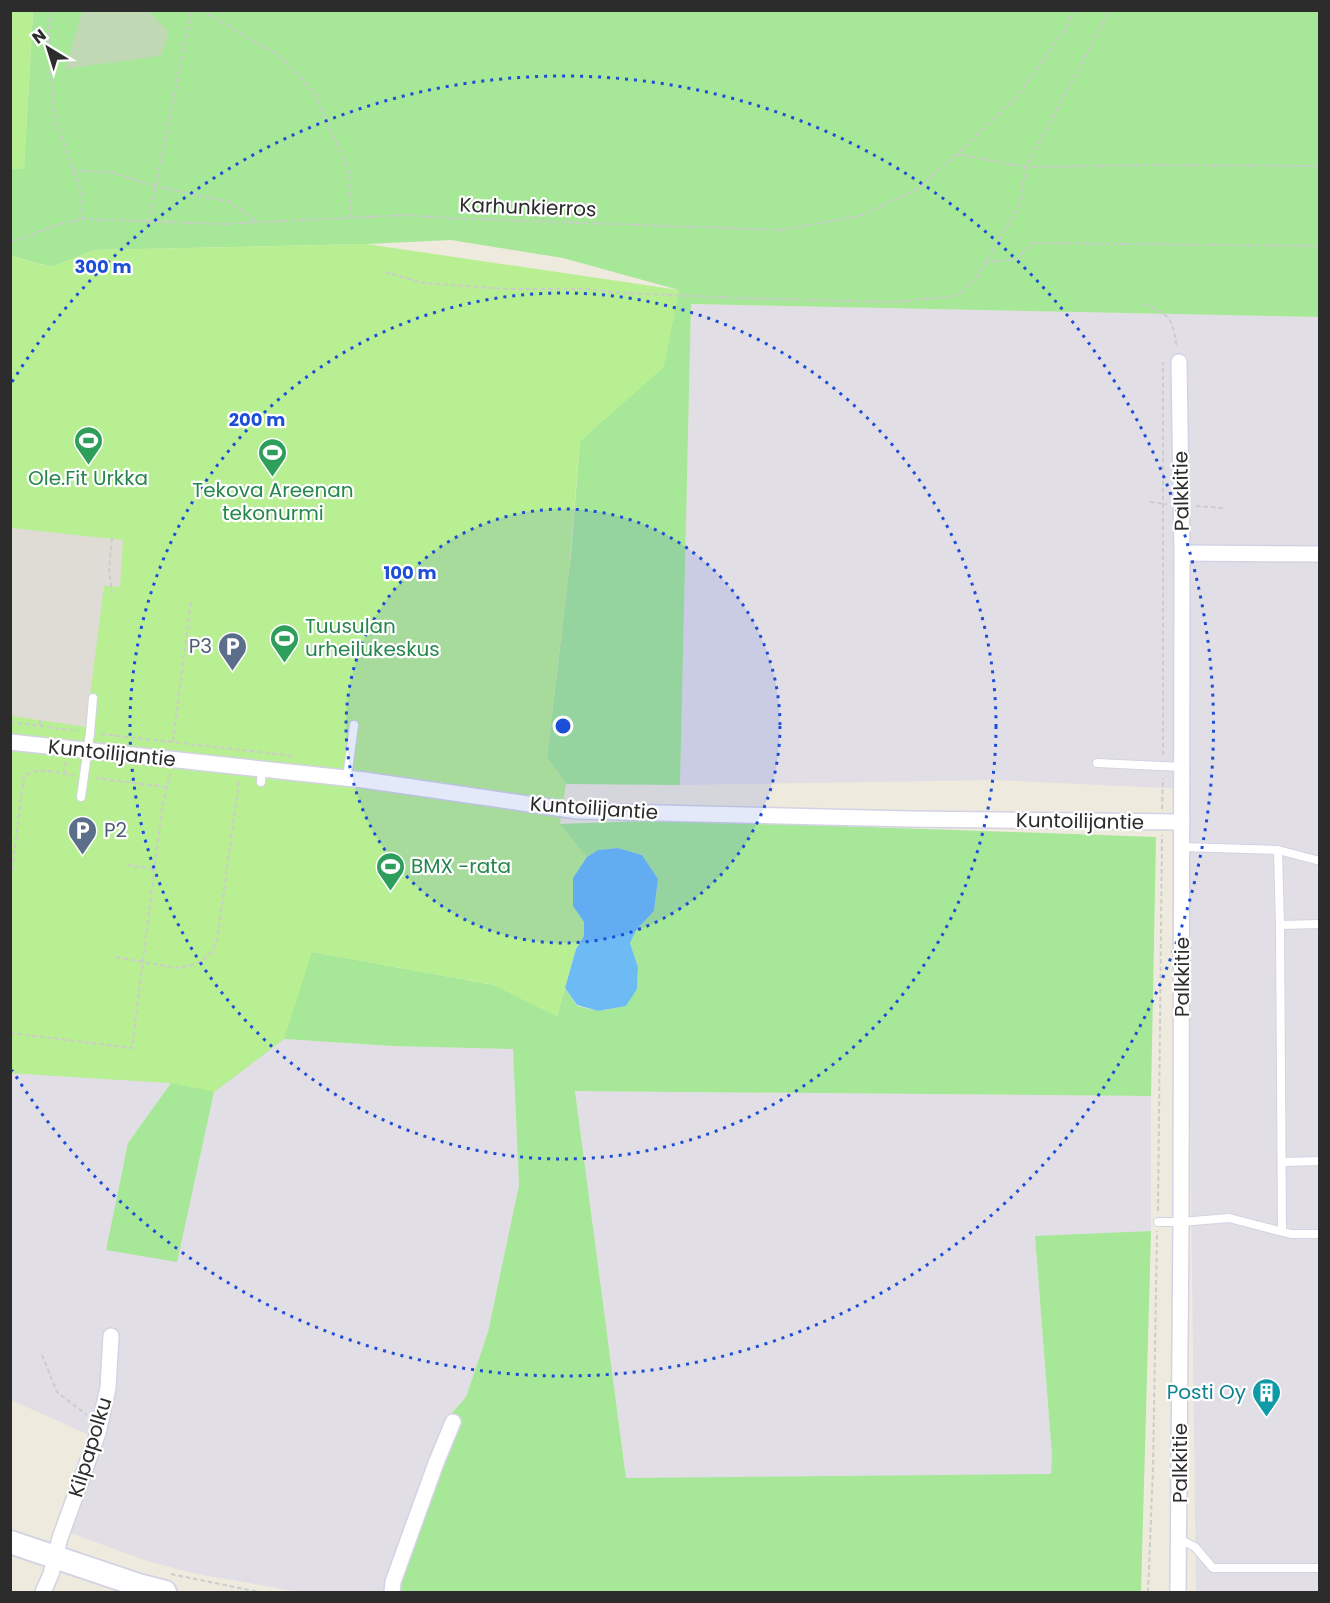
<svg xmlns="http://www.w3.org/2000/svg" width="1330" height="1603" font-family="Poppins,sans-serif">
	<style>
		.industrial { fill: #e2dee6 }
		.green { fill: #a6e798 }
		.cemetery { fill: #c0d9b4 }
		.pitch { fill: #b9ef93 }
		.plaza { fill: #dedcd5 }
		.water { fill: #6cbbf5 }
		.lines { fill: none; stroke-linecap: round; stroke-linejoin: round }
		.lane-casing { stroke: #d3d3e5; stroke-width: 10 }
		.street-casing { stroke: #d3d3e5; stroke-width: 18 }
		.secondary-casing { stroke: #d3d3e5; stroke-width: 26 }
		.path { stroke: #ccc; stroke-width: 2; stroke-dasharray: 4.5 3; stroke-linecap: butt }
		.lane { stroke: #fff; stroke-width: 8 }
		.street { stroke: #fff; stroke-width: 15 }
		.secondary { stroke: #fff; stroke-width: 22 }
		.ring { fill: none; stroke: #1d4ed8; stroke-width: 3; stroke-dasharray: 3 6 }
		.labels { text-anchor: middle; stroke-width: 4.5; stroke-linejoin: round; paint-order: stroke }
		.street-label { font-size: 20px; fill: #2c2c2c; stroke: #fff }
		.leisure-label { font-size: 20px; fill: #27864d; stroke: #fff }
		.service-label { font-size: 20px; fill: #4e5e75; stroke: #fff; text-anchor: end }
		.culture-label { font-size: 20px; fill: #0d838f; stroke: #fff; text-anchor: end }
		.centre { fill: #1d4ed8; stroke: #fff; stroke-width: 3 }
		.ring-label { font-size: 18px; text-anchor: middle; font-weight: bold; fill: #1d4ed8; stroke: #fff; stroke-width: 4.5; stroke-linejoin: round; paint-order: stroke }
	</style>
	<rect width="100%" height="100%" fill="#eeeadd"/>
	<!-- industrial -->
	<g class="industrial">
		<polygon points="691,304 1319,317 1319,1592 1196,1592 1186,789 996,780 680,785"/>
		<polygon points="284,1039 393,1046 513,1049 519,1185 488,1332 466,1397 443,1423 382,1592 300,1592 197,1574 147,1561 57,1528 89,1435 11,1400 10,1073 171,1083 128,1143 176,1262 214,1092"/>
		<polygon points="575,1091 1151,1096 1151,1231 1035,1237 1052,1456 1051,1474 825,1483 626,1478"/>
	</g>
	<!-- green -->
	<g class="green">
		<polygon points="33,11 1319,11 1319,317 691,304 680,785 566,784 547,757 571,554 580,441 663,367 679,290 563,258 451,240 366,244 94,250 52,267 11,256 10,169 24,168"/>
		<polygon points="671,820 1156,837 1151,1096 575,1091 626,1478 1051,1474 1052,1456 1035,1236 1151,1231 1141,1592 382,1592 443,1423 466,1397 488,1332 519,1185 513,1049 393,1046 284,1039 214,1092 177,1262 106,1250 128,1143 171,1083 11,1073 10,1038 203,932 494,985 557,1016 565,988 577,1006 598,1011 626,1006 637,988 638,967 630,943 637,929 654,911 658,879 642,855 618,848 598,850 587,857 559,824"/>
	</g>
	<!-- cemetery -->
	<polygon class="cemetery" points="82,11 149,11 169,32 161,56 65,69"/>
	<!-- pitch -->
	<g class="pitch">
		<polygon points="10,11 33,11 24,169 11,169"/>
		<polygon points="366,244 679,290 664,367 580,441 569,570 547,757 566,784 560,824 587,857 573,878 573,906 584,922 584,936 576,949 557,1016 494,985 312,952 284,1039 214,1092 171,1083 11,1073 10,256 52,267 94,250"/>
	</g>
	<!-- plaza -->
	<polygon class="plaza" points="11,528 123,540 120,587 104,586 86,727 11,716"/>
	<!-- water -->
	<polygon class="water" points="618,848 642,855 658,879 654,911 637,929 630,943 638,967 637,989 626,1006 598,1011 577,1005 565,988 576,949 584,936 584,922 573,906 573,878 587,857 598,850"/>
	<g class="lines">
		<defs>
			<g id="lane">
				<polyline points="1097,763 1182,767"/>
				<polyline points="347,778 354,725"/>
				<polyline points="261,782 262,769"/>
				<polyline points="81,797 90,733 93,698"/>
				<polyline points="1182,847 1278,850 1280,925 1320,924"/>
				<polyline points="1278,850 1320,861"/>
				<polyline points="1280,925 1282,1231"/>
				<polyline points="1282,1162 1320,1161"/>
				<polyline points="1158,1222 1181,1222 1229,1218 1291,1234 1320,1234"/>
				<polyline points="1179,1539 1195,1547 1213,1568 1320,1568"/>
			</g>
			<g id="street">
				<polyline points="1182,553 1320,554"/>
				<polyline points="10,742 364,780 577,811 909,819 1182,822"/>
				<polyline points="43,1592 51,1574 60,1538 98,1433 108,1388 111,1336"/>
				<polyline points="392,1592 393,1582 436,1463 453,1422"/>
				<polyline points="1178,1592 1181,1222 1182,553 1179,362"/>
			</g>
			<polyline id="secondary" points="10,1542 138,1585 165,1592"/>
		</defs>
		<!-- lane casing -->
		<use href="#lane" class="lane-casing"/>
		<!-- street casing -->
		<use href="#street" class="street-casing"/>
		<!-- secondary casing -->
		<use href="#secondary" class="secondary-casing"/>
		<!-- path -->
		<g class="path">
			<polyline points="51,10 48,31 54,115 82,195 82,219"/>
			<polyline points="201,10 283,58 316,96 348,170 351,217"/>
			<polyline points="957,154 1026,167 1148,165 1313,166 1320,167"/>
			<polyline points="73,170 114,173 155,186 230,202 255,221"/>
			<polyline points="148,222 192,10"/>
			<polyline points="10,241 17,240 60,224 82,219 222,224 407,215 444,218 782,230 859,216 916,190 957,154 1016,98 1064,31 1074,10"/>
			<polyline points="985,262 1017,259 1032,243 1320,246"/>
			<polyline points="385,272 423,283 507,289 586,289 622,293 742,298 895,302 955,296 975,280 1019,206 1026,167 1110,10"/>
			<path d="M1144,304C1172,316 1172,318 1177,348"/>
			<polyline points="1150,502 1167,504"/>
			<polyline points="1196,506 1223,508"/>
			<polyline points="112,538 109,570 112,593"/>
			<polyline points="40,720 40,726"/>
			<polyline points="10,722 78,731"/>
			<polyline points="101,734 295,756"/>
			<polyline points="173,741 191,601"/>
			<polyline points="1163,755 1163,362"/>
			<polyline points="64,774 66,762"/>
			<polyline points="95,778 166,787"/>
			<polyline points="1162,809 1163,778"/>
			<polyline points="127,865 154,869"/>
			<path d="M10,885L24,776C39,766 57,773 74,775"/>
			<polyline points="116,957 176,968 189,966 202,961 213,951 218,935 239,780"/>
			<polyline points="10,1033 132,1048 162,808 170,774"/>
			<polyline points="1158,1211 1162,835"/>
			<polyline points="42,1355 57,1392 87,1415"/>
			<polyline points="171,1574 259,1592"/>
			<polyline points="1148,1592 1153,1469 1157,1231"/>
		</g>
		<!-- lane -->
		<use href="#lane" class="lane"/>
		<!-- street -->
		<use href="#street" class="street"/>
		<!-- secondary -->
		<use href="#secondary" class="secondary"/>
	</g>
	<!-- distance rings -->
	<circle cx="563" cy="726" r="217" fill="#1d4ed8" fill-opacity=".12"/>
	<g class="ring">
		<circle cx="563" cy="726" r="217"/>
		<circle cx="563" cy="726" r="433"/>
		<path d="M12 382A650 650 0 1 1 12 1070"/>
	</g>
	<!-- icons -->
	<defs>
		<symbol id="stadium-pin" viewBox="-11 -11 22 30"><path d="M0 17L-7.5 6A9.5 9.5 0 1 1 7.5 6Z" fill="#2e9e5b" stroke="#fff"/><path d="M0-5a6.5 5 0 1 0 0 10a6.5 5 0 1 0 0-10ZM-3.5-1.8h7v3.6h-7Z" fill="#fff"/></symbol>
		<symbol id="parking-pin" viewBox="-11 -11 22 30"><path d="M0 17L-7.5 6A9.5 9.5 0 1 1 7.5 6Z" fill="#5c6f8a" stroke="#fff"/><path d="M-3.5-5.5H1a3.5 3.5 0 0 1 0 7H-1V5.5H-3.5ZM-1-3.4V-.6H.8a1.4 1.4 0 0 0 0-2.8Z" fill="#fff"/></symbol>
		<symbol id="building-pin" viewBox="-11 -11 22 30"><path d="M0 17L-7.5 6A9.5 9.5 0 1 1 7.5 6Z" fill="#0f9aa8" stroke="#fff"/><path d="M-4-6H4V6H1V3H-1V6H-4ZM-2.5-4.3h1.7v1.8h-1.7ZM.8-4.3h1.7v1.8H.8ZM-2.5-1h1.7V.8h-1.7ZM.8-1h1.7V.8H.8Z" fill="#fff"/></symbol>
	</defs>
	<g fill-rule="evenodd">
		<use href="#stadium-pin" x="72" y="424" width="33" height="45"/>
		<use href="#stadium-pin" x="256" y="436" width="33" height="45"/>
		<use href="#stadium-pin" x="268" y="622" width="33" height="45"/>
		<use href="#parking-pin" x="216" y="630" width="33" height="45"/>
		<use href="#parking-pin" x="66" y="814" width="33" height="45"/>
		<use href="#stadium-pin" x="374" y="850" width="33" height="45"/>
		<use href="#building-pin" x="1250" y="1376" width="33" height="45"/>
	</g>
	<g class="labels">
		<!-- street labels -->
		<g class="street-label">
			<text transform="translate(528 207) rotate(2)" y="7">Karhunkierros</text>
			<text transform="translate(1181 491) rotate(-91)" y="7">Palkkitie</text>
			<text transform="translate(112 753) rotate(6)" y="7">Kuntoilijantie</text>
			<text transform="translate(594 808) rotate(4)" y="7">Kuntoilijantie</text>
			<text transform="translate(1080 821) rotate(1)" y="7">Kuntoilijantie</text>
			<text transform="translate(1182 977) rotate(-90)" y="7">Palkkitie</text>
			<text transform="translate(90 1447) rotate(-73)" y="7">Kilpapolku</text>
			<text transform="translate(1180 1463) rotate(-90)" y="7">Palkkitie</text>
		</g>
		<!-- leisure labels -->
		<g class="leisure-label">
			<text x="88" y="485">Ole.Fit Urkka</text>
			<text x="273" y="497">Tekova Areenan<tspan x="273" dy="23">tekonurmi</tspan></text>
			<text x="305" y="633" text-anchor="start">Tuusulan<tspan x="305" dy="23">urheilukeskus</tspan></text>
			<text x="411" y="873" text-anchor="start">BMX -rata</text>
		</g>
		<!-- service labels -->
		<g class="service-label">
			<text x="212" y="653">P3</text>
			<text x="104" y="837" text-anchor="start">P2</text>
		</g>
		<!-- culture labels -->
		<g class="culture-label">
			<text x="1246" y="1399">Posti Oy</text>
		</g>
	</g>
	<circle cx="563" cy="726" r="9" class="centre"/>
	<g class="ring-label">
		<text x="103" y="273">300 m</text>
		<text x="257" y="426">200 m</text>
		<text x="410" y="579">100 m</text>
	</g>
	<!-- border -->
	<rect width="1330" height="1603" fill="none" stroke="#2c2c2c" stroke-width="24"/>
	<!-- north arrow -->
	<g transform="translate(48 48) rotate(322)" stroke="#ffffff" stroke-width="4.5" paint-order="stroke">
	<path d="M0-4.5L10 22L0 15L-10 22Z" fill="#2c2c2c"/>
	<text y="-9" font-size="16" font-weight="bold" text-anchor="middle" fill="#2c2c2c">N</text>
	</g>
</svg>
